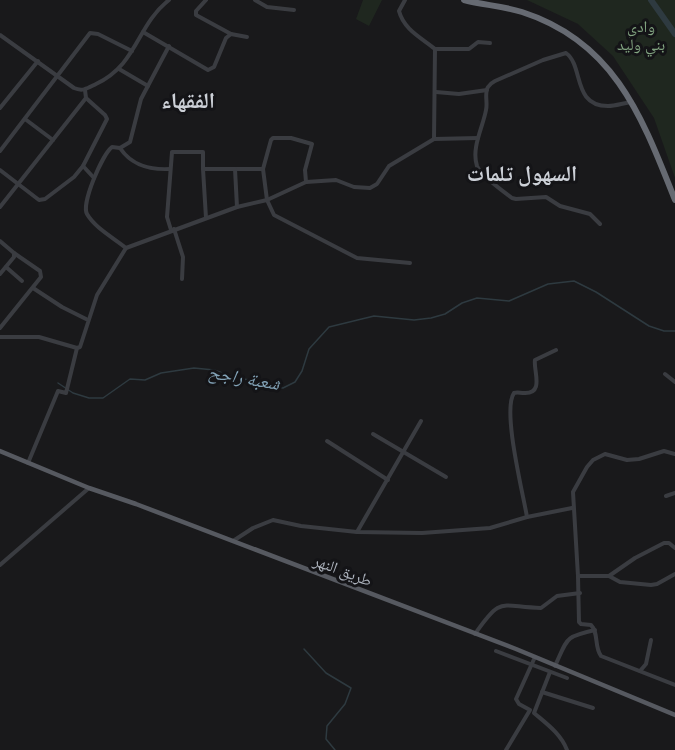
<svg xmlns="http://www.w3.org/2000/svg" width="675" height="750" font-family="Figtree,'Noto Naskh Arabic',sans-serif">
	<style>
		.green { fill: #1f271f }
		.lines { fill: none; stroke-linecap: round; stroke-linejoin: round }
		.stream { stroke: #2e3a40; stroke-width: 1.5 }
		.river { stroke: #2e3a40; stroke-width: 6 }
		.minor { stroke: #3a3c41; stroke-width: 4 }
		.major { stroke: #565960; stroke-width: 4.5 }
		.highway { stroke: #666a72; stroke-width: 6 }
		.labels { text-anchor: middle; stroke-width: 6; stroke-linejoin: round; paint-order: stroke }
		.park-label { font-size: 16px; fill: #83a682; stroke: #141417 }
		.street-label { font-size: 16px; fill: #abb1bb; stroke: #141417 }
		.water-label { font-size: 18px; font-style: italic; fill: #82a2b6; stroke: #141417 }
		.district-label { font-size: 22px; font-weight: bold; fill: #ccd0d7; stroke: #141417 }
	</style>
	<rect width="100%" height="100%" fill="#19191b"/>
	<!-- green -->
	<g class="green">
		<polygon points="363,0 382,0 369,26 356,19"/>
		<polygon points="527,0 675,0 675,178 654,118 613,56 578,24"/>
	</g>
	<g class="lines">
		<!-- stream -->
		<g class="stream">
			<polyline points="58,383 73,393 89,398 103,398 130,379 145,380 161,373 194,368 214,370 236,378 250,380 267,387 283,388 295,382 302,371 309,349 329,327 374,316 414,320 431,318 445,314 462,303 477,298 509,301 548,284 574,281 596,292 649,326 664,331 675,331"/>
			<polyline points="304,649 326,673 351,688 345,704 327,726 326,739 335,750"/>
		</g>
		<!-- river -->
		<polyline class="river" points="651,0 675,34"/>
		<!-- minor -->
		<g class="minor">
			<polyline points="206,0 196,11 196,15 231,34"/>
			<polyline points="255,0 267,7 294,10"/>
			<polyline points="143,32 208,70 214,67 226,38 231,34 247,37"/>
			<path d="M0,35L74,88C83,92 88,88 96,84C138,64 136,26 169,0"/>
			<polyline points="435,49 469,49 478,42 490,43"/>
			<polyline points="119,69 148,86"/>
			<polyline points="436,92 459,94 487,90"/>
			<polyline points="0,108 38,61"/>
			<polyline points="25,119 53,140"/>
			<polyline points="434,139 478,138"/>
			<path d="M120,148C132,166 150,170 170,169"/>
			<polyline points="0,151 90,33 98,34 132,51"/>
			<polyline points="83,166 94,178"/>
			<polyline points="235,169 263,169"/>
			<polyline points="0,170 39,200 45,199 74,177 83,166 107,119 105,115 86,98 85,90"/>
			<polyline points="306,182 305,170 312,144 291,138 273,138 271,140 263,169 267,200 274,215 357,258 410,263"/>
			<polyline points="0,207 86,98"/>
			<polyline points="206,218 203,169 235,169 237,207"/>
			<path d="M600,224L590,214L560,206L546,197L516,199L512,198C503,191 481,176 477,166C471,148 483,127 486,110C488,103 484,93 488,87C490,84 493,82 495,81L543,60L566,53C584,66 572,106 608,106C616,106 623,103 632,102"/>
			<polyline points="174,229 183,257 182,279"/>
			<polyline points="171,230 167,217 172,152 203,152 203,169"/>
			<polyline points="0,241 14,253 14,257 0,274"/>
			<path d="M126,248C114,238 95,228 87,214C81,204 102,155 112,147L120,148L130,142L141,99L169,46"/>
			<polyline points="6,267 22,281"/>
			<polyline points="33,288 62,307 86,319"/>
			<polyline points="0,328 41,277 40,271 14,253"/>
			<polyline points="0,337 39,337 77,348"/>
			<polyline points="665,374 675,382"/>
			<polyline points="373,434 446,477"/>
			<polyline points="327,441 388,480"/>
			<polyline points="675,454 664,451 639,459 627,460 605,454 593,460 587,467 573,492 578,576 609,576 620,582 651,585 657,584 675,574"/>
			<path d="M28,463L58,391L66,393L77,348L80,347L97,295L126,248L237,207L267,200L306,182L336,180L354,187L370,188L377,184L389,166L434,139L435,49C422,38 404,30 399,11L405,0"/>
			<polyline points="666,496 675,493"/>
			<path d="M527,517C523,493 502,410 514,393C517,392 520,393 524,393C545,394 533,370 535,360L556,350"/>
			<polyline points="357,532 421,421"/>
			<polyline points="233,541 253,528 273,520 301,526 357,532 422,533 490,528 527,517 572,508"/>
			<polyline points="0,565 89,488"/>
			<path d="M578,576L579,622L581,624L591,625C599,633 594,647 601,656L675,685"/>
			<polyline points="609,576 635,558 664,543 669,543 675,548"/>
			<path d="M475,634C502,595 500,607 541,608L557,596L580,593"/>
			<polyline points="496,651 567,678"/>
			<path d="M555,666C568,638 564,637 595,630"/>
			<polyline points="640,671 646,664 651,640"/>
			<path d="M550,672L534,713C547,724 561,734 567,750"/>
			<polyline points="542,692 593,708"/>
			<polyline points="506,750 530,710 519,704 516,699 535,657"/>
		</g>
		<!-- major -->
		<polyline class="major" points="0,451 89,488 136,504 516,649 675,715"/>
		<!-- highway -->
		<path class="highway" d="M464,0C483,5 503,6 522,12C615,42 642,117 675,200"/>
	</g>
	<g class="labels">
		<!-- park labels -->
		<g class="park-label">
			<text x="641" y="32">وادي<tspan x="641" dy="18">بني وليد</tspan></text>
		</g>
		<!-- street labels -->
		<g class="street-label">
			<text transform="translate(343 570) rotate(21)" y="6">طريق النهر</text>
		</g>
		<!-- water labels -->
		<g class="water-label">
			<text transform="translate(244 378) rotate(10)" y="6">شعبة راجح</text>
		</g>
		<!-- district labels -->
		<g class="district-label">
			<text x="188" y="108">الفقهاء</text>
			<text x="522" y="181">السهول تلمات</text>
		</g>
	</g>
</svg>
